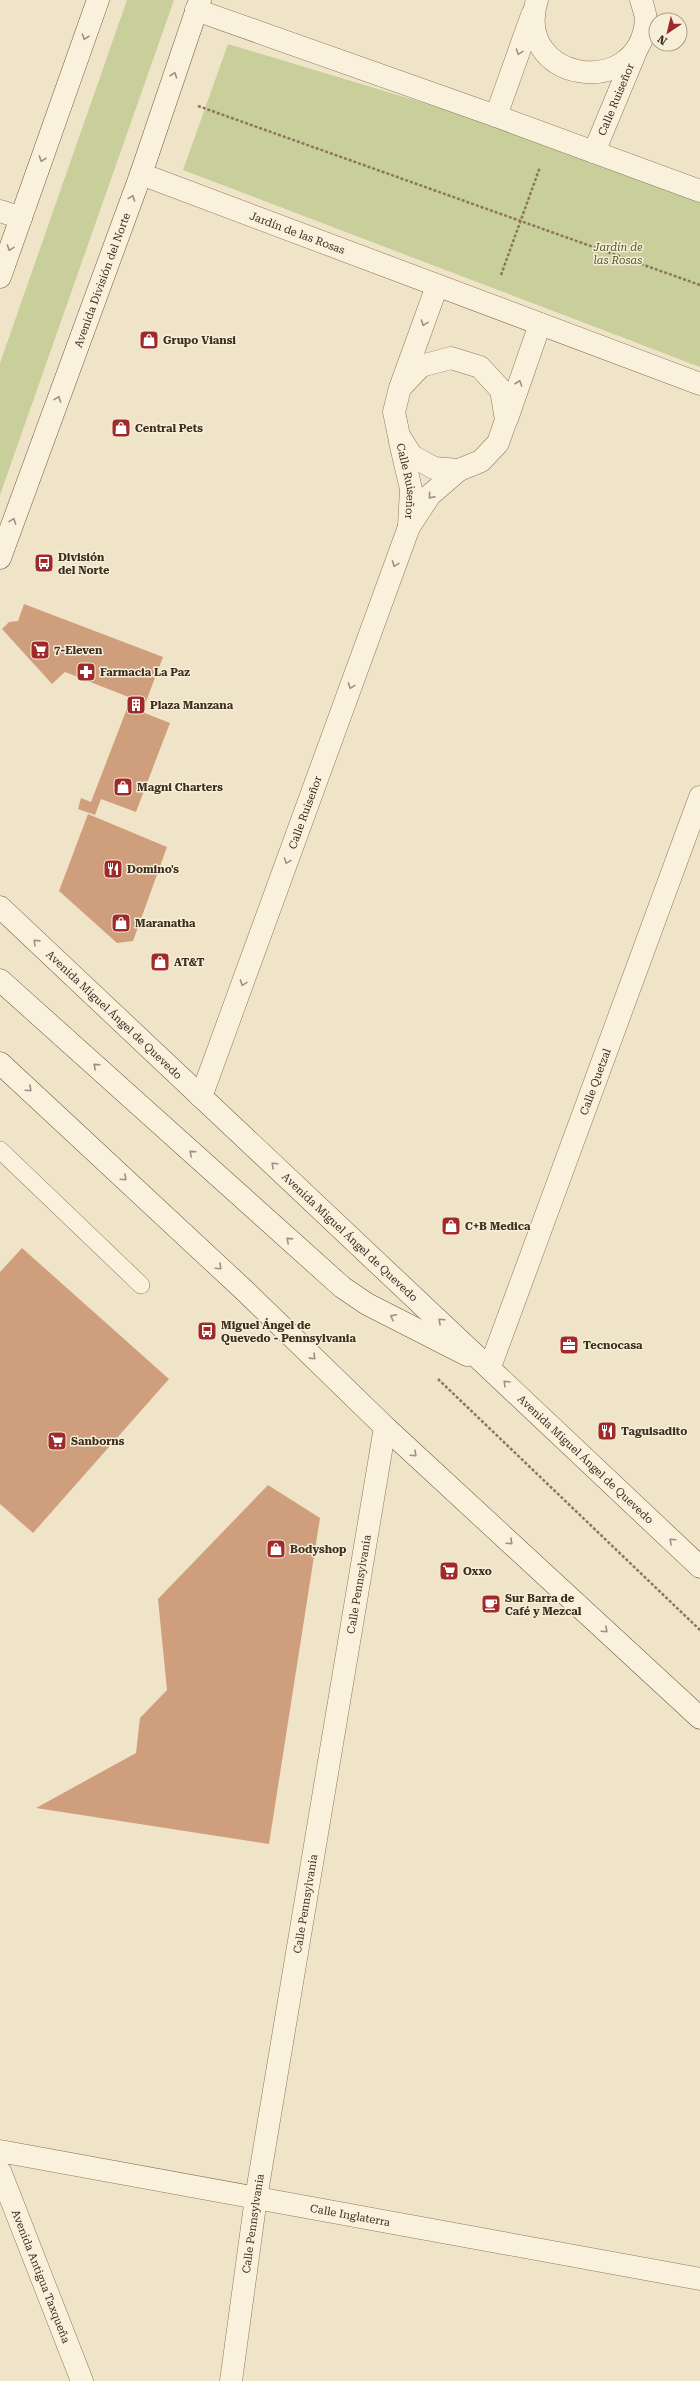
<svg xmlns="http://www.w3.org/2000/svg" width="700" height="2381" font-family="'Roboto Serif',serif">
	<style>
		.green { fill: #c9cf9b }
		.building { fill: #cf9f7d }
		.lines { fill: none; stroke-linecap: round; stroke-linejoin: round }
		.lane-casing { stroke: #8d765c; stroke-width: 18 }
		.street-casing { stroke: #8d765c; stroke-width: 23 }
		.secondary-casing { stroke: #6f573f; stroke-width: 23 }
		.path { stroke: #8d765c; stroke-width: 2.5; stroke-dasharray: 3 2; stroke-linecap: butt }
		.lane { stroke: #faf1dc; stroke-width: 17 }
		.street { stroke: #faf1dc; stroke-width: 22 }
		.secondary { stroke: #faf1dc; stroke-width: 22 }
		.oneway { stroke: #9c907e }
		.labels { text-anchor: middle; stroke-width: 3; stroke-linejoin: round; paint-order: stroke }
		.street-label { font-size: 11px; fill: #3d2e20; stroke: #f7eed8 }
		.park-label { font-size: 11px; font-style: italic; fill: #4d5a26; stroke: #f7eed8 }
		.poi-label { font-size: 11px; font-weight: bold; fill: #3d2e20; stroke: #f7eed8; text-anchor: start }
	</style>
	<rect width="100%" height="100%" fill="#f0e4c8"/>
	<!-- green -->
	<g class="green">
		<polygon points="127,0 174,0 0,495 0,363"/>
		<polygon points="228,44 484,121 700,201 700,367 183,170"/>
	</g>
	<!-- building -->
	<g class="building">
		<polygon points="24,604 163,657 142,712 170,723 136,812 101,799 95,815 78,809 81,798 91,802 131,698 65,672 52,684 2,629 9,622 18,621"/>
		<polygon points="88,814 167,847 133,941 117,943 59,891"/>
		<polygon points="22,1248 169,1379 33,1533 0,1504 0,1272"/>
		<polygon points="268,1485 320,1518 269,1844 36,1808 136,1753 140,1718 167,1690 158,1599"/>
	</g>
	<g class="lines">
		<defs>
			<polyline id="lane" points="0,1150 141,1285"/>
			<g id="street">
				<path d="M537,0C512,81 638,102 646,21C646,15 643,6 641,0"/>
				<polyline points="196,10 496,116 700,191"/>
				<polyline points="496,116 532,15"/>
				<path id="s1" d="M594,152L636,51"/>
				<path id="s2" d="M141,174L700,384"/>
				<polyline points="0,211 21,218"/>
				<polyline points="400,388 421,366 451,358 480,367 501,390 506,420 498,443 481,461 459,470 434,468 412,456 399,436 394,412 400,388 437,286"/>
				<polyline points="507,419 540,324"/>
				<path id="s3" d="M400,442L411,489L409,526"/>
				<path id="s4" d="M201,1097L409,527L430,495L459,470"/>
				<path id="s5" d="M490,1367L700,797"/>
				<path id="s6" d="M0,2151L700,2279"/>
				<path id="s7" d="M0,2171L82,2381"/>
				<path id="s8" d="M231,2381L256,2198L385,1427"/>
			</g>
			<g id="secondary">
				<polyline points="0,277 98,0"/>
				<path id="s9" d="M0,558L141,174L200,0"/>
				<path id="s10" d="M0,907L700,1567"/>
				<polyline points="0,980 342,1287 367,1304 467,1355"/>
				<polyline points="0,1063 245,1291 385,1427 700,1718"/>
			</g>
		</defs>
		<!-- lane casing -->
		<use href="#lane" class="lane-casing"/>
		<!-- street casing -->
		<use href="#street" class="street-casing"/>
		<!-- secondary casing -->
		<use href="#secondary" class="secondary-casing"/>
		<!-- path -->
		<g class="path">
			<polyline points="198,106 700,285"/>
			<polyline points="501,275 540,167"/>
			<polyline points="438,1379 700,1630"/>
		</g>
		<!-- lane -->
		<use href="#lane" class="lane"/>
		<!-- street -->
		<use href="#street" class="street"/>
		<!-- secondary -->
		<use href="#secondary" class="secondary"/>
	</g>
	<!-- one-way arrows -->
	<defs><path id="oneway-chevron" d="M-2-3.5L2.5 0L-2 3.5" fill="none" stroke-width="1.6" stroke-linecap="round" stroke-linejoin="round"/></defs>
	<g class="oneway">
		<use href="#oneway-chevron" transform="translate(85 37) rotate(109)"/>
		<use href="#oneway-chevron" transform="translate(519 52) rotate(110)"/>
		<use href="#oneway-chevron" transform="translate(174 75) rotate(-71)"/>
		<use href="#oneway-chevron" transform="translate(42 159) rotate(109)"/>
		<use href="#oneway-chevron" transform="translate(132 198) rotate(-70)"/>
		<use href="#oneway-chevron" transform="translate(10 248) rotate(110)"/>
		<use href="#oneway-chevron" transform="translate(424 323) rotate(110)"/>
		<use href="#oneway-chevron" transform="translate(519 383) rotate(-71)"/>
		<use href="#oneway-chevron" transform="translate(58 399) rotate(-70)"/>
		<use href="#oneway-chevron" transform="translate(431 496) rotate(131)"/>
		<use href="#oneway-chevron" transform="translate(13 521) rotate(-70)"/>
		<use href="#oneway-chevron" transform="translate(395 564) rotate(110)"/>
		<use href="#oneway-chevron" transform="translate(351 686) rotate(110)"/>
		<use href="#oneway-chevron" transform="translate(287 861) rotate(110)"/>
		<use href="#oneway-chevron" transform="translate(36 942) rotate(-136)"/>
		<use href="#oneway-chevron" transform="translate(243 983) rotate(110)"/>
		<use href="#oneway-chevron" transform="translate(96 1066) rotate(-138)"/>
		<use href="#oneway-chevron" transform="translate(29 1089) rotate(43)"/>
		<use href="#oneway-chevron" transform="translate(192 1153) rotate(-138)"/>
		<use href="#oneway-chevron" transform="translate(274 1165) rotate(-137)"/>
		<use href="#oneway-chevron" transform="translate(124 1178) rotate(43)"/>
		<use href="#oneway-chevron" transform="translate(289 1240) rotate(-138)"/>
		<use href="#oneway-chevron" transform="translate(219 1267) rotate(43)"/>
		<use href="#oneway-chevron" transform="translate(393 1317) rotate(-153)"/>
		<use href="#oneway-chevron" transform="translate(441 1321) rotate(-137)"/>
		<use href="#oneway-chevron" transform="translate(313 1357) rotate(44)"/>
		<use href="#oneway-chevron" transform="translate(506 1383) rotate(-135)"/>
		<use href="#oneway-chevron" transform="translate(414 1454) rotate(43)"/>
		<use href="#oneway-chevron" transform="translate(672 1541) rotate(-137)"/>
		<use href="#oneway-chevron" transform="translate(510 1542) rotate(43)"/>
		<use href="#oneway-chevron" transform="translate(605 1630) rotate(43)"/>
	</g>
	<!-- icons -->
	<defs>
		<symbol id="shop-square" viewBox="-11 -11 22 22"><rect x="-9" y="-9" width="18" height="18" rx="4" fill="#9e2a2b" stroke="#f7eed8"/><path d="M-5-2.5h2.3a2.7 3.5 0 0 1 5.4 0H5L5.5 6h-11ZM-1.5-2.5h3a1.5 2.3 0 0 0-3 0Z" fill="#fff"/></symbol>
		<symbol id="bus-square" viewBox="-11 -11 22 22"><rect x="-9" y="-9" width="18" height="18" rx="4" fill="#9e2a2b" stroke="#f7eed8"/><path d="M-5-6H5V4H4V6H2V4H-2V6H-4V4H-5ZM-3.5-4V0h7V-4ZM-3.5 1.2v1.5H-2V1.2ZM2 1.2v1.5H3.5V1.2Z" fill="#fff"/></symbol>
		<symbol id="supermarket-square" viewBox="-11 -11 22 22"><rect x="-9" y="-9" width="18" height="18" rx="4" fill="#9e2a2b" stroke="#f7eed8"/><path d="M-6-5.5h2.5l.6 2H6L4.5 2H-2.5L-4.4-4H-6ZM-1.5 3.2a1.3 1.3 0 1 0 .1 0ZM3 3.2a1.3 1.3 0 1 0 .1 0Z" fill="#fff"/></symbol>
		<symbol id="pharmacy-square" viewBox="-11 -11 22 22"><rect x="-9" y="-9" width="18" height="18" rx="4" fill="#9e2a2b" stroke="#f7eed8"/><path d="M-2-6h4v4h4v4h-4v4h-4v-4h-4v-4h4Z" fill="#fff"/></symbol>
		<symbol id="building-square" viewBox="-11 -11 22 22"><rect x="-9" y="-9" width="18" height="18" rx="4" fill="#9e2a2b" stroke="#f7eed8"/><path d="M-4-6H4V6H1V3H-1V6H-4ZM-2.5-4.3h1.7v1.8h-1.7ZM.8-4.3h1.7v1.8H.8ZM-2.5-1h1.7V.8h-1.7ZM.8-1h1.7V.8H.8Z" fill="#fff"/></symbol>
		<symbol id="restaurant-square" viewBox="-11 -11 22 22"><rect x="-9" y="-9" width="18" height="18" rx="4" fill="#9e2a2b" stroke="#f7eed8"/><path d="M-5-6h1v4h1v-4h1v4h1v-4h1v5L-1.5 .5V6h-2V.5L-5-1ZM5-6V6H3V1.5H1.5Q1.5-4 5-6Z" fill="#fff"/></symbol>
		<symbol id="office-square" viewBox="-11 -11 22 22"><rect x="-9" y="-9" width="18" height="18" rx="4" fill="#9e2a2b" stroke="#f7eed8"/><path d="M-6-3h4V-5.5h4V-3h4V5H-6ZM-1-4.5V-3h2v-1.5ZM-6 0V1H6V0Z" fill="#fff"/></symbol>
		<symbol id="cafe-square" viewBox="-11 -11 22 22"><rect x="-9" y="-9" width="18" height="18" rx="4" fill="#9e2a2b" stroke="#f7eed8"/><path d="M-5.5-4.5H6V0H3Q3 3.5 0 3.5H-2.5Q-5.5 3.5-5.5 0ZM3-3.2v2h1.7v-2ZM-6 4.5H4V6H-6Z" fill="#fff"/></symbol>
	</defs>
	<g fill-rule="evenodd">
		<use href="#shop-square" x="138" y="329" width="22" height="22"/>
		<use href="#shop-square" x="110" y="417" width="22" height="22"/>
		<use href="#bus-square" x="33" y="552" width="22" height="22"/>
		<use href="#supermarket-square" x="29" y="639" width="22" height="22"/>
		<use href="#pharmacy-square" x="75" y="661" width="22" height="22"/>
		<use href="#building-square" x="125" y="694" width="22" height="22"/>
		<use href="#shop-square" x="112" y="776" width="22" height="22"/>
		<use href="#restaurant-square" x="102" y="858" width="22" height="22"/>
		<use href="#shop-square" x="110" y="912" width="22" height="22"/>
		<use href="#shop-square" x="149" y="951" width="22" height="22"/>
		<use href="#shop-square" x="440" y="1215" width="22" height="22"/>
		<use href="#bus-square" x="196" y="1320" width="22" height="22"/>
		<use href="#office-square" x="558" y="1334" width="22" height="22"/>
		<use href="#restaurant-square" x="596" y="1420" width="22" height="22"/>
		<use href="#supermarket-square" x="46" y="1430" width="22" height="22"/>
		<use href="#shop-square" x="265" y="1538" width="22" height="22"/>
		<use href="#supermarket-square" x="438" y="1560" width="22" height="22"/>
		<use href="#cafe-square" x="480" y="1593" width="22" height="22"/>
	</g>
	<g class="labels">
		<!-- street labels -->
		<g class="street-label">
			<text dy="4" stroke="none"><textPath href="#s1" startOffset="57">Calle Ruiseñor</textPath></text>
			<text dy="4" stroke="none"><textPath href="#s2" startOffset="167">Jardín de las Rosas</textPath></text>
			<text dy="4" stroke="none"><textPath href="#s9" startOffset="296">Avenida División del Norte</textPath></text>
			<text dy="4" stroke="none"><textPath href="#s3" startOffset="40">Calle Ruiseñor</textPath></text>
			<text dy="4" stroke="none"><textPath href="#s4" startOffset="303">Calle Ruiseñor</textPath></text>
			<text dy="4" stroke="none"><textPath href="#s10" startOffset="157">Avenida Miguel Ángel de Quevedo</textPath></text>
			<text dy="4" stroke="none"><textPath href="#s5" startOffset="304">Calle Quetzal</textPath></text>
			<text dy="4" stroke="none"><textPath href="#s10" startOffset="481">Avenida Miguel Ángel de Quevedo</textPath></text>
			<text dy="4" stroke="none"><textPath href="#s10" startOffset="805">Avenida Miguel Ángel de Quevedo</textPath></text>
			<text dy="4" stroke="none"><textPath href="#s8" startOffset="807">Calle Pennsylvania</textPath></text>
			<text dy="4" stroke="none"><textPath href="#s8" startOffset="483">Calle Pennsylvania</textPath></text>
			<text dy="4" stroke="none"><textPath href="#s6" startOffset="356">Calle Inglaterra</textPath></text>
			<text dy="4" stroke="none"><textPath href="#s8" startOffset="159">Calle Pennsylvania</textPath></text>
			<text dy="4" stroke="none"><textPath href="#s7" startOffset="113">Avenida Antigua Taxqueña</textPath></text>
		</g>
		<!-- park labels -->
		<g class="park-label">
			<text x="618" y="251">Jardín de<tspan x="618" dy="13">las Rosas</tspan></text>
		</g>
		<!-- poi labels -->
		<g class="poi-label">
			<text x="163" y="344">Grupo Viansi</text>
			<text x="135" y="432">Central Pets</text>
			<text x="58" y="561">División<tspan x="58" dy="13">del Norte</tspan></text>
			<text x="54" y="654">7-Eleven</text>
			<text x="100" y="676">Farmacia La Paz</text>
			<text x="150" y="709">Plaza Manzana</text>
			<text x="137" y="791">Magni Charters</text>
			<text x="127" y="873">Domino's</text>
			<text x="135" y="927">Maranatha</text>
			<text x="174" y="966">AT&amp;T</text>
			<text x="465" y="1230">C+B Medica</text>
			<text x="221" y="1329">Miguel Ángel de<tspan x="221" dy="13">Quevedo - Pennsylvania</tspan></text>
			<text x="583" y="1349">Tecnocasa</text>
			<text x="621" y="1435">Taguisadito</text>
			<text x="71" y="1445">Sanborns</text>
			<text x="290" y="1553">Bodyshop</text>
			<text x="463" y="1575">Oxxo</text>
			<text x="505" y="1602">Sur Barra de<tspan x="505" dy="13">Café y Mezcal</tspan></text>
		</g>
	</g>
	<!-- north arrow -->
	<g transform="translate(668 32) rotate(215)"><circle r="19" fill="#f7eed8" stroke="#ada18e"/>
	<path d="M0-3L7 15L0 10L-7 15Z" fill="#9e2a2b"/>
	<text y="-6" font-size="11" font-weight="bold" text-anchor="middle" fill="#3d2e20">N</text>
	</g>
</svg>
